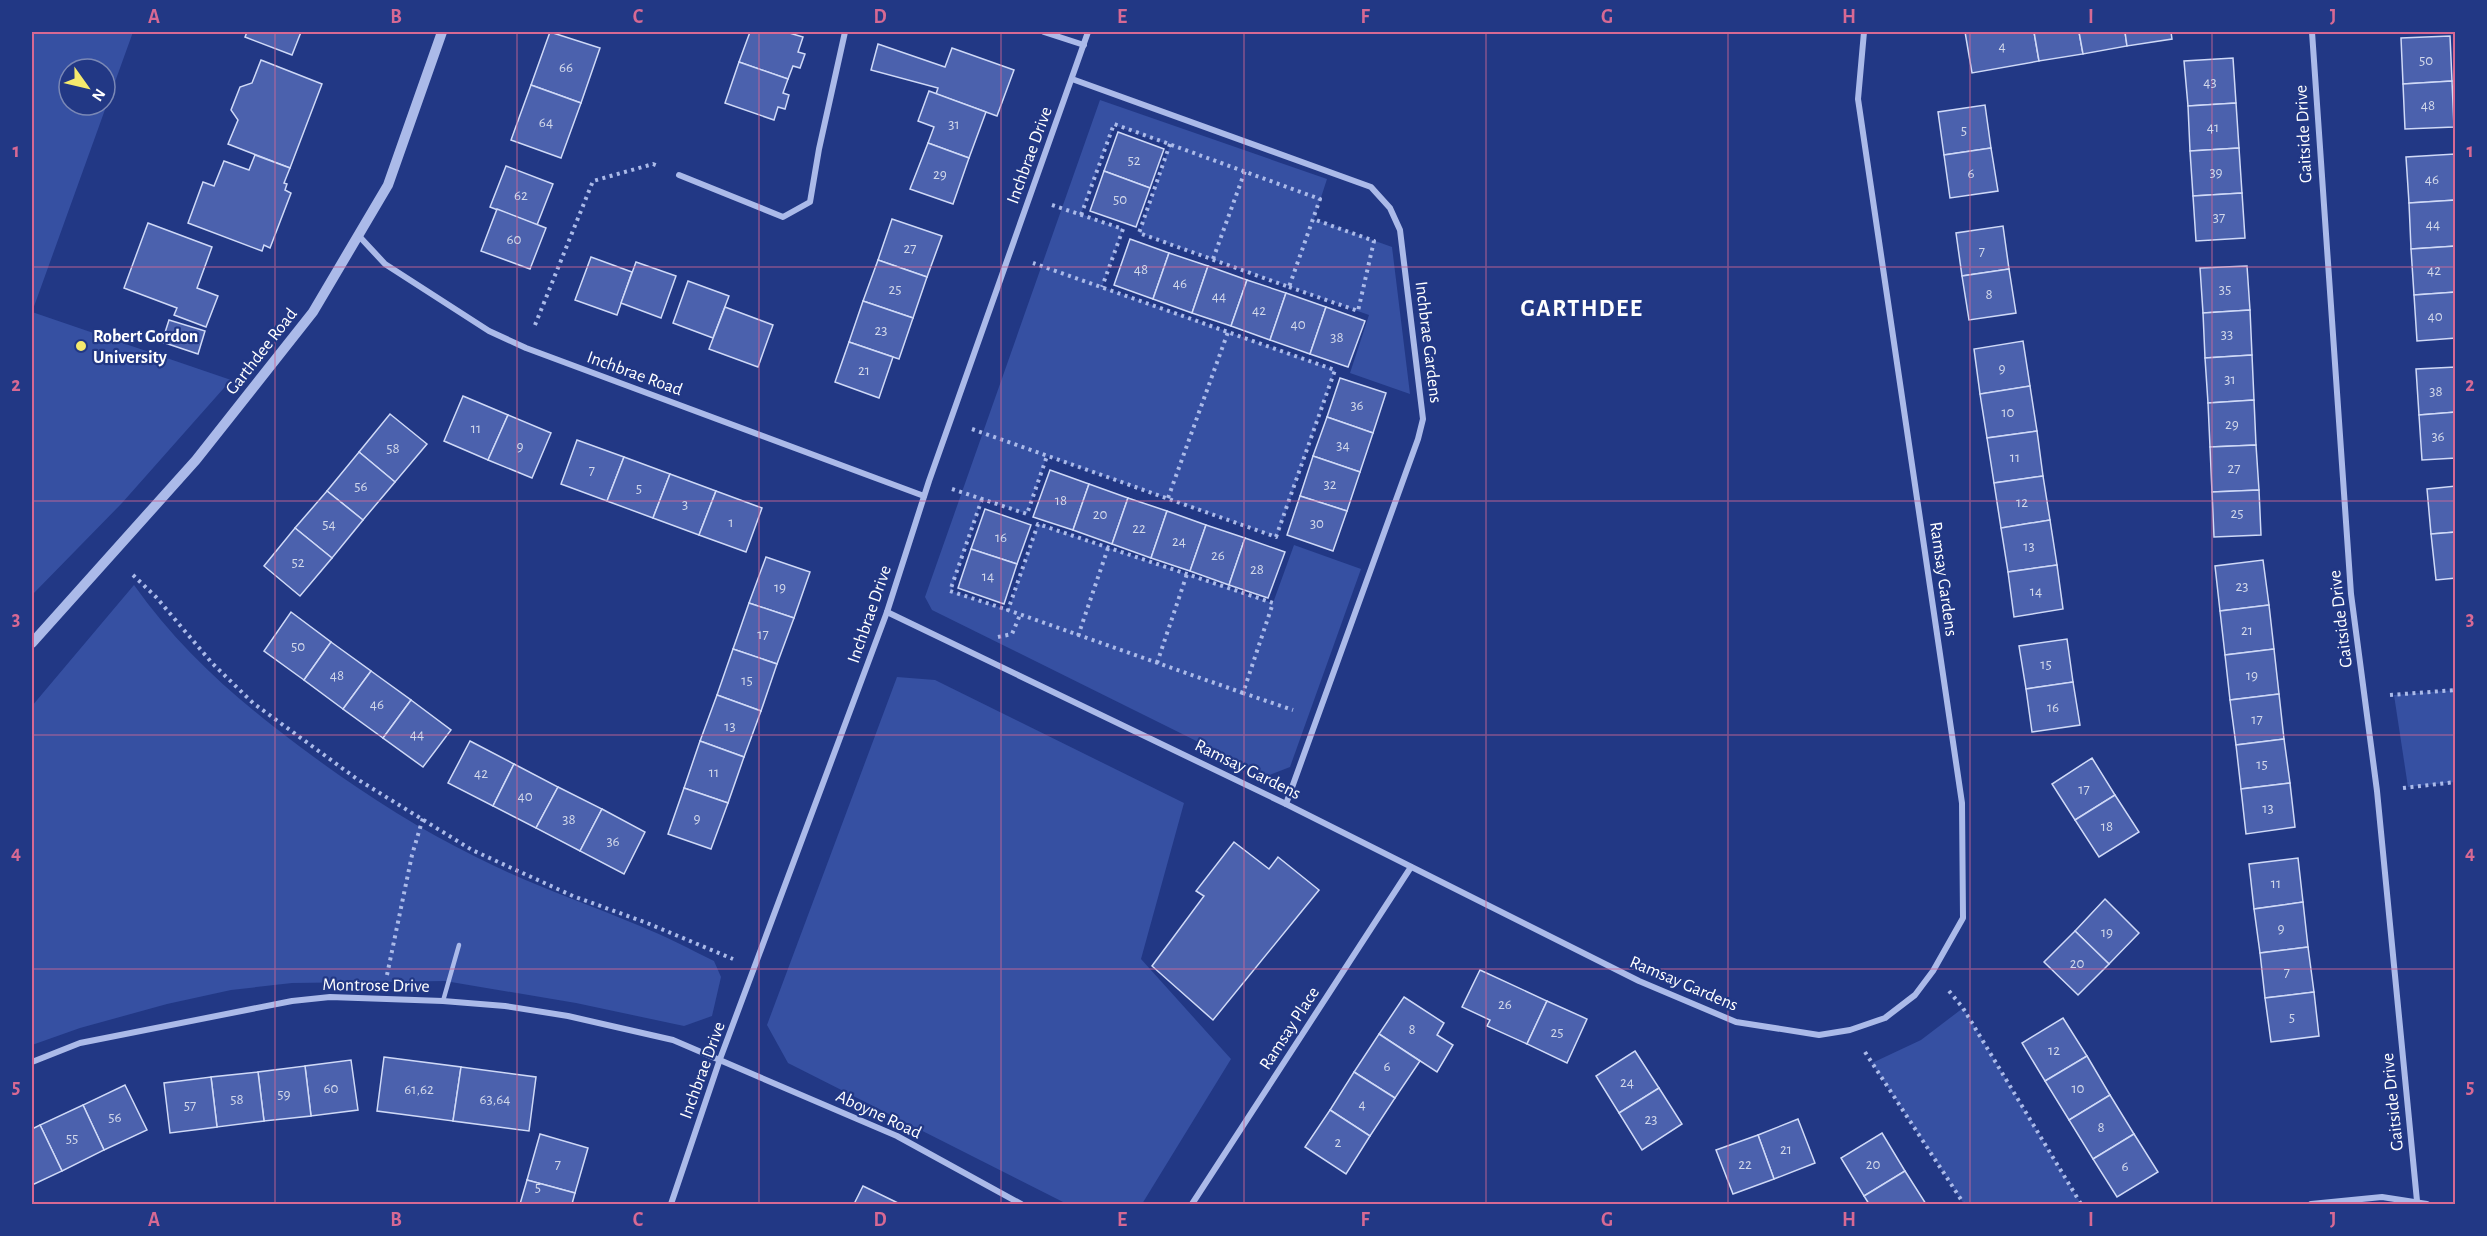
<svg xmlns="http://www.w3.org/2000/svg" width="2487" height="1236" font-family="'Alegreya Sans',sans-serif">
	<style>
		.green { fill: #3650a2; fill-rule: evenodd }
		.building { fill: #4b61ad; stroke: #cfd9f7; stroke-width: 1.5 }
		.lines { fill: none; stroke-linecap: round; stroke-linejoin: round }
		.path { stroke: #abbae9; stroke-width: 4; stroke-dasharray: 3 4.5; stroke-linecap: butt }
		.service { stroke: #abbae9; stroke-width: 4.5 }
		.minor { stroke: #abbae9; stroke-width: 6 }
		.tertiary { stroke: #abbae9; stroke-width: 10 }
		.grid { fill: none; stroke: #d76994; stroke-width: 1.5; stroke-opacity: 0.55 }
		.poi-dot { fill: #f5ea6d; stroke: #223885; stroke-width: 2 }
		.labels { text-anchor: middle; stroke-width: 4.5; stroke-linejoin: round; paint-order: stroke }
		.number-label { font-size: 15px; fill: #d2d8ea }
		.street-label { font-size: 18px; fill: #fff; stroke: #223885 }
		.poi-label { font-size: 18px; font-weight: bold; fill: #fff; stroke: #223885; text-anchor: start }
		.district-label { font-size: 24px; font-weight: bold; letter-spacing: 1.5px; fill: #fff; stroke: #223885 }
		.neatline { fill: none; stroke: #d76994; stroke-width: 2 }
		.grid-label { font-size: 20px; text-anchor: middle; font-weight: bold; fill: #d76994 }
	</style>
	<rect width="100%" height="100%" fill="#223885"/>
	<!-- green -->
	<g class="green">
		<path d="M32,32H133L32,312L231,380L122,503L32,595ZM69,69H105V105H69Z"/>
		<polygon points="1100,100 1327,179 1314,219 1392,247 1410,394 1350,373 1369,315 1139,233 1170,145 1114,125 1081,214 1123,229 1102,287 1335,370 1277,537 1047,456 1027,514 982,499 951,591 1008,610 1038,524 1273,603 1294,545 1361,569 1290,767 1267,776 932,610 925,597"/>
		<path d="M134,585C179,649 236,699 299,746C355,788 413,826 476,857C529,884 585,903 640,926C665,936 690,949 714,961L721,977L712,1016L684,1026L576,1003L445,981L292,983L231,990L167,1004L80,1028L32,1045V706Z"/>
		<polygon points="897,677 935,680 1184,803 1141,959 1231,1059 1142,1204 1067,1204 788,1063 767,1025"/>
		<polygon points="2455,690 2455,782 2408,787 2394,695"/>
		<polygon points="1963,1008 2081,1204 1964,1204 1872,1063 1921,1040"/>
	</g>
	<!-- building -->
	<g class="building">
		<polygon points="247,32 301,32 292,55 245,37"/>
		<polygon points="550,32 600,48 581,103 531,85"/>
		<polygon points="750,32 786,32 803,37 798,52 805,54 800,68 793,66 788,79 739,62"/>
		<polygon points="1965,32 2034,32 2039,61 1972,73"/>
		<polygon points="2034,32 2079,32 2083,54 2039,61"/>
		<polygon points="2079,32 2125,32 2127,46 2083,54"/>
		<polygon points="2125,32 2171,32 2172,39 2127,46"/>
		<polygon points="2450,36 2452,81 2403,84 2401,38"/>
		<polygon points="878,44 945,67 952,48 1014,70 997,116 936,94 938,88 871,70"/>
		<polygon points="2233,58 2236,103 2188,106 2184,61"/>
		<polygon points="261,60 322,84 290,168 228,144 238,120 231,110 240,87 252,83"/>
		<polygon points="739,62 788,79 783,93 789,95 785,109 778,107 774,120 725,103"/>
		<polygon points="2452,81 2454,127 2405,129 2403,84"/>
		<polygon points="531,85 581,103 561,158 511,140"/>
		<polygon points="929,91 986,112 969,158 928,143 934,127 918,121"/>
		<polygon points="2236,103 2239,148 2190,151 2188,106"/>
		<polygon points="1985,105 1991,148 1944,155 1938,112"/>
		<polygon points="1118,132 1164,149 1150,188 1104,171"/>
		<polygon points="928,143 969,158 953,204 910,189"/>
		<polygon points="1991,148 1998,191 1950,198 1944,155"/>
		<polygon points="2239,148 2242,193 2193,196 2190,151"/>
		<polygon points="2455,154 2456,200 2409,203 2406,157"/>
		<polygon points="255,155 290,168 284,183 287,184 285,190 291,193 270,248 264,245 262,251 188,223 203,182 214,186 224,161 249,170"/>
		<polygon points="506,166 553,184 537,225 490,207"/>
		<polygon points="1104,171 1150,188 1136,227 1090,211"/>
		<polygon points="2242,193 2245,238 2196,241 2193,196"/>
		<polygon points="2456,200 2456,246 2411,249 2409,203"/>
		<polygon points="497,209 546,228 530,269 481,251"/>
		<polygon points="892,219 942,236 927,277 878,260"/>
		<polygon points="148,223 212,247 197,288 218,296 206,327 174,315 177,308 124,288"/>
		<polygon points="2003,226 2009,269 1962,276 1956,233"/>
		<polygon points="1130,239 1169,253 1153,299 1114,285"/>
		<polygon points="2456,246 2456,292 2414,295 2411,249"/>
		<polygon points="1169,253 1208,266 1192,313 1153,299"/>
		<polygon points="591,257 632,272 617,315 575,300"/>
		<polygon points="878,260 927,277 913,318 863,301"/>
		<polygon points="636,262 676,276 661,318 621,303"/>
		<polygon points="1208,266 1247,280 1231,326 1192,313"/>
		<polygon points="2247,266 2250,310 2203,313 2200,268"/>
		<polygon points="2009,269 2016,313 1969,320 1962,276"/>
		<polygon points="1247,280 1286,293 1270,340 1231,326"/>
		<polygon points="688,281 729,296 713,338 673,323"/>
		<polygon points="2456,292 2456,338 2417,341 2414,295"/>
		<polygon points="1286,293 1326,307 1310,354 1270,340"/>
		<polygon points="863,301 913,318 899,359 849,342"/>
		<polygon points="725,307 773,325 758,367 709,349"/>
		<polygon points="1326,307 1365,321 1348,367 1310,354"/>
		<polygon points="2250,310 2252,355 2205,358 2203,313"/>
		<polygon points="169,320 205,331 198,354 162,342"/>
		<polygon points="2023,341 2030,386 1980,394 1974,349"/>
		<polygon points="849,342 893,357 879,398 835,382"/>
		<polygon points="2252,355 2254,400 2208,403 2205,358"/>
		<polygon points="2456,367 2456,412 2419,415 2416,369"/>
		<polygon points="1340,378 1386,393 1373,433 1327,417"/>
		<polygon points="2030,386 2037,431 1987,438 1980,394"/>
		<polygon points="463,396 508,415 488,460 444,441"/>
		<polygon points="2254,400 2256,445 2210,447 2208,403"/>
		<polygon points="2456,412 2456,458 2422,460 2419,415"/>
		<polygon points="390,414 427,444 395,482 359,452"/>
		<polygon points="508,415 551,433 532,478 488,460"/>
		<polygon points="1327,417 1373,433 1360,472 1313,456"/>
		<polygon points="2037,431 2043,476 1994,483 1987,438"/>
		<polygon points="577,440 624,457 607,501 561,484"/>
		<polygon points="2256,445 2259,490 2212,492 2210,447"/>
		<polygon points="359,452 395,482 363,520 327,491"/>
		<polygon points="1313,456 1360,472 1347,511 1300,496"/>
		<polygon points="624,457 670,474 653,518 607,501"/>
		<polygon points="1050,470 1089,484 1073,530 1033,517"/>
		<polygon points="670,474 716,491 699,535 653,518"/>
		<polygon points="2043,476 2050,520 2001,528 1994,483"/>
		<polygon points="1089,484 1128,498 1112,544 1073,530"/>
		<polygon points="2456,486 2456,532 2431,534 2427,489"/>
		<polygon points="2259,490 2261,535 2214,537 2212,492"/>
		<polygon points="327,491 363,520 332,558 295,528"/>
		<polygon points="716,491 762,508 746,552 699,535"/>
		<polygon points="1300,496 1347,511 1333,551 1287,535"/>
		<polygon points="1128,498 1167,511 1151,558 1112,544"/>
		<polygon points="985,509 1031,525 1017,564 971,549"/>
		<polygon points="1167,511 1206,525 1190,571 1151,558"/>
		<polygon points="2050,520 2057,565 2008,572 2001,528"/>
		<polygon points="1206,525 1245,538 1229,585 1190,571"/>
		<polygon points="295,528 332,558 300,596 264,566"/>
		<polygon points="2456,532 2456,578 2436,580 2431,534"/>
		<polygon points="1245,538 1285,552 1268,598 1229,585"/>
		<polygon points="971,549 1017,564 1004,604 958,588"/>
		<polygon points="766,557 810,572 794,618 749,603"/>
		<polygon points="2263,560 2269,605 2220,611 2215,566"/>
		<polygon points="2057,565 2063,609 2014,617 2008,572"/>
		<polygon points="749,603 794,618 777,664 733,649"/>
		<polygon points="2269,605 2274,649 2225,655 2220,611"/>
		<polygon points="291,612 331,642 304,680 264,651"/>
		<polygon points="2067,639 2073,682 2026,689 2019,646"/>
		<polygon points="331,642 371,671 343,709 304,680"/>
		<polygon points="733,649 777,664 761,711 717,695"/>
		<polygon points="2274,649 2279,694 2230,700 2225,655"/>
		<polygon points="371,671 411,700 383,738 343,709"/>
		<polygon points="2073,682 2080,725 2032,732 2026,689"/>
		<polygon points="2279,694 2284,739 2236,745 2230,700"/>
		<polygon points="717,695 761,711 744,757 700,741"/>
		<polygon points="411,700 451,730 423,767 383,738"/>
		<polygon points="2284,739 2290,783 2241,789 2236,745"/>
		<polygon points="470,741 514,764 493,806 448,783"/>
		<polygon points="700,741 744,757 728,803 684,788"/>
		<polygon points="2092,758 2115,795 2075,820 2052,784"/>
		<polygon points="514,764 558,787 536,828 493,806"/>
		<polygon points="2290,783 2295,827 2246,834 2241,789"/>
		<polygon points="558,787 602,809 580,851 536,828"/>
		<polygon points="684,788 728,803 711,849 668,834"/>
		<polygon points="2115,795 2139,832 2099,857 2075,820"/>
		<polygon points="602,809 645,832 624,874 580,851"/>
		<polygon points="1234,842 1269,869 1278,857 1319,890 1213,1020 1152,966 1204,896 1196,891"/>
		<polygon points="2298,858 2303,902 2254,909 2249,864"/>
		<polygon points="2105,899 2139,933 2109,964 2075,931"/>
		<polygon points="2303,902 2308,947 2260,953 2254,909"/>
		<polygon points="2075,931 2109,964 2078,995 2044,962"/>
		<polygon points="2308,947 2314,992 2265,998 2260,953"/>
		<polygon points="1480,970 1547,1001 1527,1044 1487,1026 1490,1020 1462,1007"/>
		<polygon points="2314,992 2319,1036 2271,1042 2265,998"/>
		<polygon points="1404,997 1444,1023 1437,1035 1453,1045 1437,1072 1379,1034"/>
		<polygon points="1547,1001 1587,1019 1567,1063 1527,1044"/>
		<polygon points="2063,1018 2087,1056 2045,1081 2022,1043"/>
		<polygon points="1379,1034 1420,1061 1395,1098 1354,1072"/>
		<polygon points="1635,1051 1659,1088 1619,1113 1596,1076"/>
		<polygon points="2087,1056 2110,1095 2069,1120 2045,1081"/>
		<polygon points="384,1057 461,1067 453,1121 377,1111"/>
		<polygon points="351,1060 358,1110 311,1116 305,1066"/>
		<polygon points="305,1066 311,1116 264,1121 258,1072"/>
		<polygon points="461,1067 536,1077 529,1131 453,1121"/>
		<polygon points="258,1072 264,1121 217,1127 211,1077"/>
		<polygon points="1354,1072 1395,1098 1370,1136 1330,1110"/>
		<polygon points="211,1077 217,1127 170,1133 164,1083"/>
		<polygon points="125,1085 147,1130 104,1150 83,1105"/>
		<polygon points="1659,1088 1682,1124 1642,1150 1619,1113"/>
		<polygon points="2110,1095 2134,1134 2093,1159 2069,1120"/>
		<polygon points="83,1105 104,1150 62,1171 40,1125"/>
		<polygon points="1330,1110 1370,1136 1346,1174 1305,1147"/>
		<polygon points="1798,1119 1815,1163 1774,1179 1758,1135"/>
		<polygon points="40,1125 62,1171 32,1185 32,1129"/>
		<polygon points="1882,1133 1905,1171 1864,1196 1841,1158"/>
		<polygon points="540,1134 588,1148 575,1193 527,1180"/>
		<polygon points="2134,1134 2158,1172 2117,1197 2093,1159"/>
		<polygon points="1758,1135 1774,1179 1733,1194 1716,1150"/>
		<polygon points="1905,1171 1926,1204 1869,1204 1864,1196"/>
		<polygon points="527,1180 575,1193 572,1204 520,1204"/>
		<polygon points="863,1186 900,1204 854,1204"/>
	</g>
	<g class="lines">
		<!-- path -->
		<g class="path">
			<polyline points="1052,205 1123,229 1102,287"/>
			<path d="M1081,215L1114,124C1183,149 1251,174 1320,199L1289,287L1139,233L1170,144"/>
			<polyline points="1213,259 1245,171"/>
			<polyline points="1289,287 1358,311 1374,241 1313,219"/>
			<polyline points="535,325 593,181 653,164 658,166"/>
			<polyline points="972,429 1276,537 1335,370 1033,263"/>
			<polyline points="952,489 1027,514 1047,456"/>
			<polyline points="1168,498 1228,332"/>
			<polyline points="982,499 950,591 1008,610"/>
			<polyline points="133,575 156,597 212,663 253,703 357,779 472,850 573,896 647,923 733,959"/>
			<polyline points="1078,636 1108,548"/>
			<polyline points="998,637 1012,634 1020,615"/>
			<polyline points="1157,663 1187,574"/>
			<polyline points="1243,693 1008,610 1038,524 1273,603 1243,693 1293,710"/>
			<polyline points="2390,695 2456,690"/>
			<polyline points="2403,788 2456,782"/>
			<polyline points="387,975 412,855 423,818"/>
			<polyline points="1949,991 1963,1008 2081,1204"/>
			<polyline points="1865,1052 1964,1204"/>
		</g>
		<!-- service -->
		<polyline class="service" points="443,1001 459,945"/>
		<!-- minor -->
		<g class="minor">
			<polyline points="1044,32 1084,45"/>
			<polyline points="2312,32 2351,594 2377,791 2417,1201"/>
			<polyline points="1072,79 1371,187 1390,208 1400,230 1423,419 1418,439 1286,804"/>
			<polyline points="679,175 783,217 810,202 819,149 845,32"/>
			<polyline points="359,236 385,264 489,331 526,348 924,496"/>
			<polyline points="887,612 1286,804 1639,981 1736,1022 1819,1035 1850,1030 1885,1018 1915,995 1933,971 1963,918 1962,803 1858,99 1864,32"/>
			<polyline points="32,1062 80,1043 292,1001 330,997 443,1001 505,1006 568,1016 673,1040 897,1136 1021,1204"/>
			<polyline points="671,1204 720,1059 887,612 929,481 1088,32"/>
			<polyline points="1192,1204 1411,867"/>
			<polyline points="2311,1204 2382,1197 2427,1204"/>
		</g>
		<!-- tertiary -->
		<polyline class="tertiary" points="32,643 196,460 313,312 388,185 442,32"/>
	</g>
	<!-- grid -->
	<path class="grid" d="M275,32V1204M517,32V1204M759,32V1204M1001,32V1204M1244,32V1204M1486,32V1204M1728,32V1204M1970,32V1204M2212,32V1204M32,267H2456M32,501H2456M32,735H2456M32,969H2456"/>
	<!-- markers -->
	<circle class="poi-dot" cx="81" cy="346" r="6"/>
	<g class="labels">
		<!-- number labels -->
		<g class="number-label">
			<text x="2002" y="51">4</text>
			<text x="2426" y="65">50</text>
			<text x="566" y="72">66</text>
			<text x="2210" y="87">43</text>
			<text x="2428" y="110">48</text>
			<text x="546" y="127">64</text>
			<text x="954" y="129">31</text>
			<text x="2213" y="132">41</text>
			<text x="1964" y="135">5</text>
			<text x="1134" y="165">52</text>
			<text x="2216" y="177">39</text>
			<text x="1971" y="178">6</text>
			<text x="940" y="179">29</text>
			<text x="2432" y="184">46</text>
			<text x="521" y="200">62</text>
			<text x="1120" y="204">50</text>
			<text x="2219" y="222">37</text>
			<text x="2433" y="229">44</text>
			<text x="514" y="244">60</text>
			<text x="910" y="253">27</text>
			<text x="1982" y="256">7</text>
			<text x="1141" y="274">48</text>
			<text x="2434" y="275">42</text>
			<text x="1180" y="288">46</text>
			<text x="895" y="294">25</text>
			<text x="2225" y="294">35</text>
			<text x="1989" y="299">8</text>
			<text x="1219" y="301">44</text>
			<text x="1259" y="315">42</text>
			<text x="2435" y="321">40</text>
			<text x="1298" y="329">40</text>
			<text x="881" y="335">23</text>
			<text x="2227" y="339">33</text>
			<text x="1337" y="342">38</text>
			<text x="2002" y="373">9</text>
			<text x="864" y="375">21</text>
			<text x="2230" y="384">31</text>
			<text x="2436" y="396">38</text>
			<text x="1357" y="410">36</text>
			<text x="2008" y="417">10</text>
			<text x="2232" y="429">29</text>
			<text x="476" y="433">11</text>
			<text x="2438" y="441">36</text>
			<text x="1343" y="450">34</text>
			<text x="520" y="451">9</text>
			<text x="393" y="453">58</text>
			<text x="2015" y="462">11</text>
			<text x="2234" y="473">27</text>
			<text x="592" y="475">7</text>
			<text x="1330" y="489">32</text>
			<text x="361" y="491">56</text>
			<text x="639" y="493">5</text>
			<text x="1061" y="505">18</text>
			<text x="2022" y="507">12</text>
			<text x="685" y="509">3</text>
			<text x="2237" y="518">25</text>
			<text x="1100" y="519">20</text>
			<text x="731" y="527">1</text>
			<text x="1317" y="528">30</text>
			<text x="329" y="529">54</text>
			<text x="1139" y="533">22</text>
			<text x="1001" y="542">16</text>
			<text x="1179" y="546">24</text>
			<text x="2029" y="551">13</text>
			<text x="1218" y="560">26</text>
			<text x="298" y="567">52</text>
			<text x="1257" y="574">28</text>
			<text x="988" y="581">14</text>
			<text x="2242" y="591">23</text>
			<text x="780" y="592">19</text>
			<text x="2036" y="596">14</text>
			<text x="2247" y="635">21</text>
			<text x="763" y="639">17</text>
			<text x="298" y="651">50</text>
			<text x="2046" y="669">15</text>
			<text x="337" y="680">48</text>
			<text x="2252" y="680">19</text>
			<text x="747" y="685">15</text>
			<text x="377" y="709">46</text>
			<text x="2053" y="712">16</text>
			<text x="2257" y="724">17</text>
			<text x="730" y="731">13</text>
			<text x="417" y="739">44</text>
			<text x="2262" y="769">15</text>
			<text x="714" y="777">11</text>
			<text x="481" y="778">42</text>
			<text x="2084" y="794">17</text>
			<text x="525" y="801">40</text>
			<text x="2268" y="813">13</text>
			<text x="697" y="823">9</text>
			<text x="569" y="824">38</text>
			<text x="2107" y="831">18</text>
			<text x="613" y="846">36</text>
			<text x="2276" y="888">11</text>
			<text x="2281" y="933">9</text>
			<text x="2107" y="937">19</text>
			<text x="2077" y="968">20</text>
			<text x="2287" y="977">7</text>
			<text x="1505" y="1009">26</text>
			<text x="2292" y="1022">5</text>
			<text x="1412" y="1034">8</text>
			<text x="1557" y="1037">25</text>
			<text x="2054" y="1055">12</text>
			<text x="1387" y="1071">6</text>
			<text x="1627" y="1087">24</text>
			<text x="331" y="1093">60</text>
			<text x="2078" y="1093">10</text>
			<text x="419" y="1094">61,62</text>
			<text x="284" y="1099">59</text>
			<text x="237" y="1104">58</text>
			<text x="495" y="1104">63,64</text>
			<text x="1362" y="1109">4</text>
			<text x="190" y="1110">57</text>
			<text x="115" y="1122">56</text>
			<text x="1651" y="1124">23</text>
			<text x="2101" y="1132">8</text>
			<text x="72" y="1143">55</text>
			<text x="1338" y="1147">2</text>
			<text x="1786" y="1154">21</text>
			<text x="558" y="1169">7</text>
			<text x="1745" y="1169">22</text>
			<text x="1873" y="1169">20</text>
			<text x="2125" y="1171">6</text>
			<text x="538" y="1192">5</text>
		</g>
		<!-- street labels -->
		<g class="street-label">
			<text transform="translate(2303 134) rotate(-93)" y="6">Gaitside Drive</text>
			<text transform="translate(1029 155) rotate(-70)" y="6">Inchbrae Drive</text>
			<text transform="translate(1429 342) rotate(83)" y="6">Inchbrae Gardens</text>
			<text transform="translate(261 351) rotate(-52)" y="6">Garthdee Road</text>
			<text transform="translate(635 373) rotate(20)" y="6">Inchbrae Road</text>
			<text transform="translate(1944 579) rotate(82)" y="6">Ramsay Gardens</text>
			<text transform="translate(869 614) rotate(-71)" y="6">Inchbrae Drive</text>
			<text transform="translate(2340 619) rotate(-97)" y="6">Gaitside Drive</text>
			<text transform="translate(1248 769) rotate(26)" y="6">Ramsay Gardens</text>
			<text transform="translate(1684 983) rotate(23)" y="6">Ramsay Gardens</text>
			<text transform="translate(376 985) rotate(1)" y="6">Montrose Drive</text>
			<text transform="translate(1289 1028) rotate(-57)" y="6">Ramsay Place</text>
			<text transform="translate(702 1070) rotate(-70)" y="6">Inchbrae Drive</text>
			<text transform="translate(2392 1102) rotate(-96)" y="6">Gaitside Drive</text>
			<text transform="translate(879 1114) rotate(25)" y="6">Aboyne Road</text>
		</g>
		<!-- poi labels -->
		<g class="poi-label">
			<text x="93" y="342">Robert Gordon<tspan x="93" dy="21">University</tspan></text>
		</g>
		<!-- district labels -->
		<g class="district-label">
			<text x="1582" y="316">GARTHDEE</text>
		</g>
	</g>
	<!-- border -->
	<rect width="2487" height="1236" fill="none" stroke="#223885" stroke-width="66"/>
	<!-- north arrow -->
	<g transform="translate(87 87) rotate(124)"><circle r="28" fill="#223885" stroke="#7a88b6" stroke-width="1.5"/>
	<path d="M0-4.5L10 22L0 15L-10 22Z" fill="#f5ea6d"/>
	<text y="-9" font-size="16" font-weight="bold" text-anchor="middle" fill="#ffffff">N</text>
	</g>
	<rect x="33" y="33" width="2421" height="1170" class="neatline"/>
	<g class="grid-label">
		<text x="154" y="23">A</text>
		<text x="396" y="23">B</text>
		<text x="638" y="23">C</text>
		<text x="880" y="23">D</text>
		<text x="1122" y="23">E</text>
		<text x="1365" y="23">F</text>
		<text x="1607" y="23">G</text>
		<text x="1849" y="23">H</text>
		<text x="2091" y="23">I</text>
		<text x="2333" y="23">J</text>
		<text x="16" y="157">1</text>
		<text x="2470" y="157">1</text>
		<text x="16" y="391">2</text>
		<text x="2470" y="391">2</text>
		<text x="16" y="625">3</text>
		<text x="2470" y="625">3</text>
		<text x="16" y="859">4</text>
		<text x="2470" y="859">4</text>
		<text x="16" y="1093">5</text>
		<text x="2470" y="1093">5</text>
		<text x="154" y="1226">A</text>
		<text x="396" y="1226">B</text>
		<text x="638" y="1226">C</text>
		<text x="880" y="1226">D</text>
		<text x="1122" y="1226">E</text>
		<text x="1365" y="1226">F</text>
		<text x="1607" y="1226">G</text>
		<text x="1849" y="1226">H</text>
		<text x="2091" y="1226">I</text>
		<text x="2333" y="1226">J</text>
	</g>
</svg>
